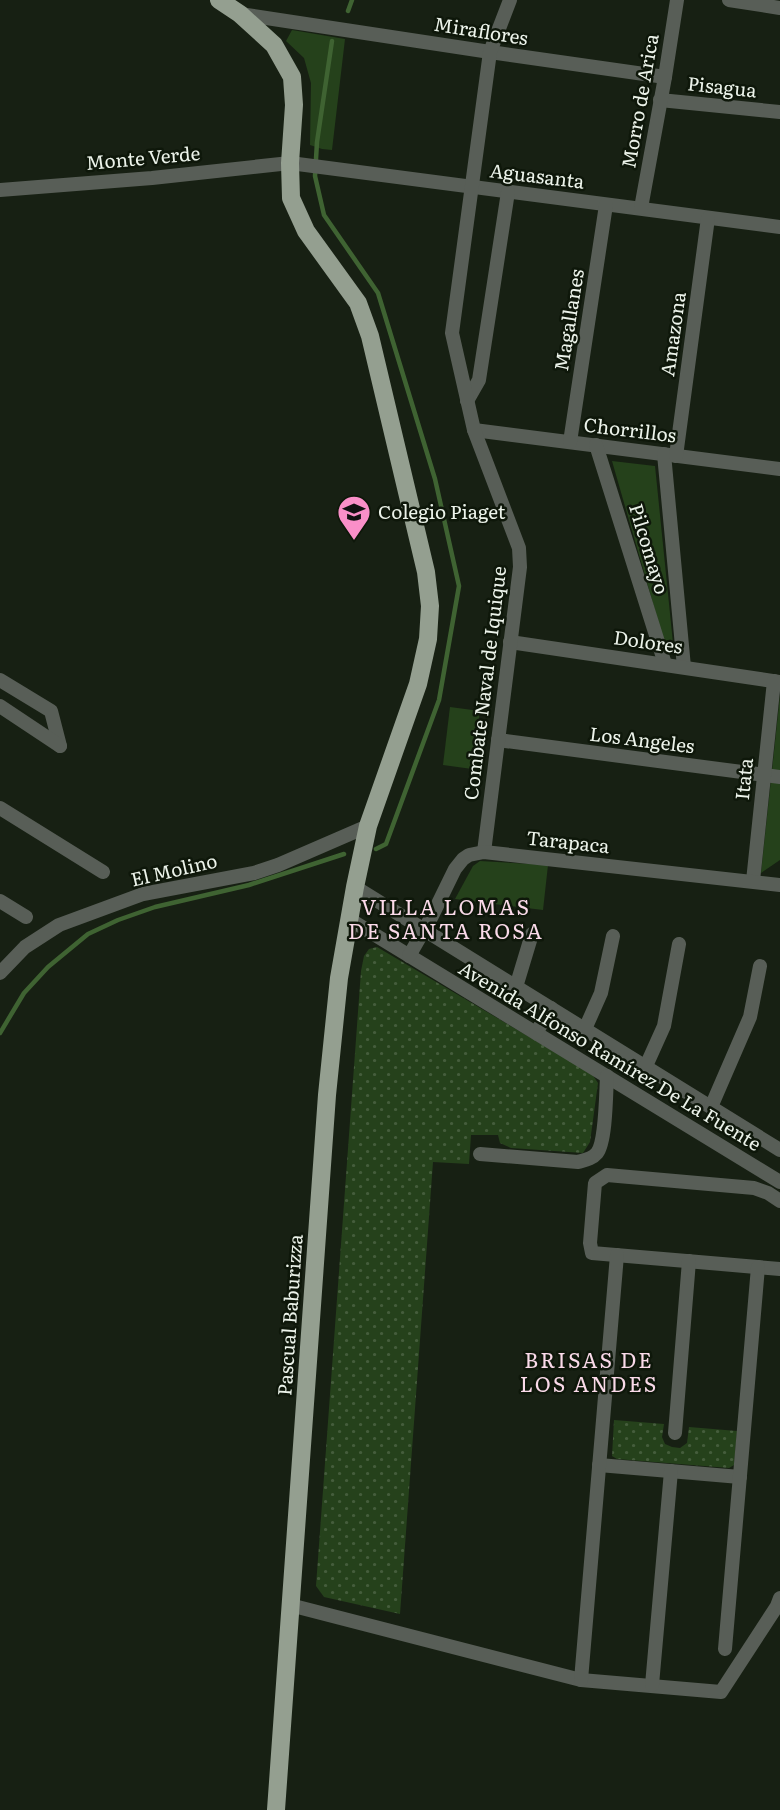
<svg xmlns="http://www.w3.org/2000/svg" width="780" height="1810" font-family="Literata,serif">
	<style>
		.grass { fill: #25411b }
		.park { fill: url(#park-dots) }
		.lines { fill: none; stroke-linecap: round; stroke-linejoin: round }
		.stream { stroke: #3f6332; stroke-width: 4.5 }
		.minor { stroke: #585e57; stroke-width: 14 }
		.major { stroke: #949f90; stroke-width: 18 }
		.labels { text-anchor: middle; stroke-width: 5; stroke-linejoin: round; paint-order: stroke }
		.street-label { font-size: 19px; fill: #ecf3ea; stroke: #0e170a }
		.poi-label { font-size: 19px; fill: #ecf3ea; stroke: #0e170a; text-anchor: start }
		.neighbourhood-label { font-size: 21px; letter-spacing: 2px; fill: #fadae9; stroke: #0e170a }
	</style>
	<defs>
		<pattern id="park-dots" width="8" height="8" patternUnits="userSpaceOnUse" patternTransform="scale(1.75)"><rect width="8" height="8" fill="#25411b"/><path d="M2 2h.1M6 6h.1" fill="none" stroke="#455d3c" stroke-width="1.8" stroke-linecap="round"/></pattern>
	</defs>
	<rect width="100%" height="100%" fill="#172013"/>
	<!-- grass -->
	<g class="grass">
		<polygon points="292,30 345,39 332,150 322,149 310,145 311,83 304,58 286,41"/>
		<polygon points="612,461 655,466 674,653 667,652"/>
		<polygon points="780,696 780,860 761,873"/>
		<polygon points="450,707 480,711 472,769 443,765"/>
		<polygon points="480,861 548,865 543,910 455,899 473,866"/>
	</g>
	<!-- park -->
	<g class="park">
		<polygon points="377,947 592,1074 598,1083 590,1142 583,1153 511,1148 500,1143 498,1135 471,1135 469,1164 433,1162 400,1614 324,1597 316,1586 361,971 364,956 369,949"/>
		<polygon points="614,1420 664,1424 662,1437 665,1444 672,1447 680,1448 687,1443 689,1427 737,1431 734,1465 729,1468 617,1459 612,1456"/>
	</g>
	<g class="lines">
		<!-- stream -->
		<g class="stream">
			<polyline points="348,11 352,0"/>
			<polyline points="332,41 317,142 315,176 324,215 378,293 435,479 459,586 439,700 386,844 376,849"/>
			<polyline points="0,1033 24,993 48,967 88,934 118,920 155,907 249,885 344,854"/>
		</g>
		<!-- minor -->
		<g class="minor">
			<polyline points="729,0 780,8"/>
			<polyline points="240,14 490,52 665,77"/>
			<polyline points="660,100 780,112"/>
			<polyline points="0,190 152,178 290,163 780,227"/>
			<polyline points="641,208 665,77 677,0"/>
			<polyline points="467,401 479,380 508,192"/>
			<polyline points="474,430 780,469"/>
			<polyline points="570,442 606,205"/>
			<polyline points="596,445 665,664"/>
			<polyline points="664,454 684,667"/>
			<polyline points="676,456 708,218"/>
			<polyline points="510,642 780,682"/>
			<polyline points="0,680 51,711 60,746"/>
			<polyline points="0,706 60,746"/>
			<polyline points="498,740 780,777"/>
			<polyline points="0,808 103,872"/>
			<polyline points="484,852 520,567 519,548 474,430 452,333 490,52 510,0"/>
			<polyline points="753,881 774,681"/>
			<polyline points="355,887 780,1150"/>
			<polyline points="0,901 26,917"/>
			<polyline points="349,919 780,1182"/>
			<polyline points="409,956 432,916 455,869 463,859 469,855 484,852 780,885"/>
			<polyline points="0,973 25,947 59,925 143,894 254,873 278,865 368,826"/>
			<polyline points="516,987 532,934"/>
			<polyline points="585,1029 601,993 613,936"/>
			<polyline points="536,1033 551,1008"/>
			<polyline points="646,1066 664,1026 679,944"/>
			<polyline points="711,1107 750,1017 760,966"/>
			<path d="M480,1154L578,1162C585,1160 592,1159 597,1153C606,1142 606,1093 607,1076"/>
			<polyline points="780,1201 768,1193 754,1188 607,1175 595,1183 590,1243 592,1253 780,1269"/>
			<polyline points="675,1433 689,1261"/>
			<polyline points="599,1465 740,1477"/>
			<polyline points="290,1605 581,1680 721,1692 777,1606 780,1598"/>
			<polyline points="725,1649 758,1267"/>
			<polyline points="581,1680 617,1255"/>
			<polyline points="652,1685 671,1471"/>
		</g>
		<!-- major -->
		<polyline class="major" points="219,0 240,14 274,45 292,77 294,105 290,163 291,198 306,231 358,303 370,336 426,572 430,606 428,639 418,684 368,826 355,887 339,978 327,1095 276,1810"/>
	</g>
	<!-- icons -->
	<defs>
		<symbol id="school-pin" viewBox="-11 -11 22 30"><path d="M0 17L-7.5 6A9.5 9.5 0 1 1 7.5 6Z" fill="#fa8fc8" stroke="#0e170a"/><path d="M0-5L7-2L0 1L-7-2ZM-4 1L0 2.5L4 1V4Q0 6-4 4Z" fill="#111"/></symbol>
	</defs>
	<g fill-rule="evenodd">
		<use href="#school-pin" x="335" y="493" width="38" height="52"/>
	</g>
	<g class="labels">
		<!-- street labels -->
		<g class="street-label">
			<text transform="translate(481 31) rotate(9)" y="7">Miraflores</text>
			<text transform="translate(722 87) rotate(6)" y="7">Pisagua</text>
			<text transform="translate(640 101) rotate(-80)" y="7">Morro de Arica</text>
			<text transform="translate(143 158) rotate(-5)" y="7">Monte Verde</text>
			<text transform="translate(537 176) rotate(7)" y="7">Aguasanta</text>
			<text transform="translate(569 320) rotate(-81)" y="7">Magallanes</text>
			<text transform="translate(673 334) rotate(-82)" y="7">Amazona</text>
			<text transform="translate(630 430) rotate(7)" y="7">Chorrillos</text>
			<text transform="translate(649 549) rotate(73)" y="7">Pilcomayo</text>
			<text transform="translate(648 642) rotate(8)" y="7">Dolores</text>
			<text transform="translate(485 683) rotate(-83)" y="7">Combate Naval de Iquique</text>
			<text transform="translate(642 740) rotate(7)" y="7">Los Angeles</text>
			<text transform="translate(744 779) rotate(-84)" y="7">Itata</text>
			<text transform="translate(568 842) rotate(6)" y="7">Tarapaca</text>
			<text transform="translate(174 870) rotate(-13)" y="7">El Molino</text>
			<text transform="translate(610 1056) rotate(31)" y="7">Avenida Alfonso Ramírez De La Fuente</text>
			<text transform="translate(290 1315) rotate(-86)" y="7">Pascual Baburizza</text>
		</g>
		<!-- poi labels -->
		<g class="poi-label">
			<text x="378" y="519">Colegio Piaget</text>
		</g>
		<!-- neighbourhood labels -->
		<g class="neighbourhood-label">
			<text x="446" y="915">VILLA LOMAS<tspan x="446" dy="24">DE SANTA ROSA</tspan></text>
			<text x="589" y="1368">BRISAS DE<tspan x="589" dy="24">LOS ANDES</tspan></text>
		</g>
	</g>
</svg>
